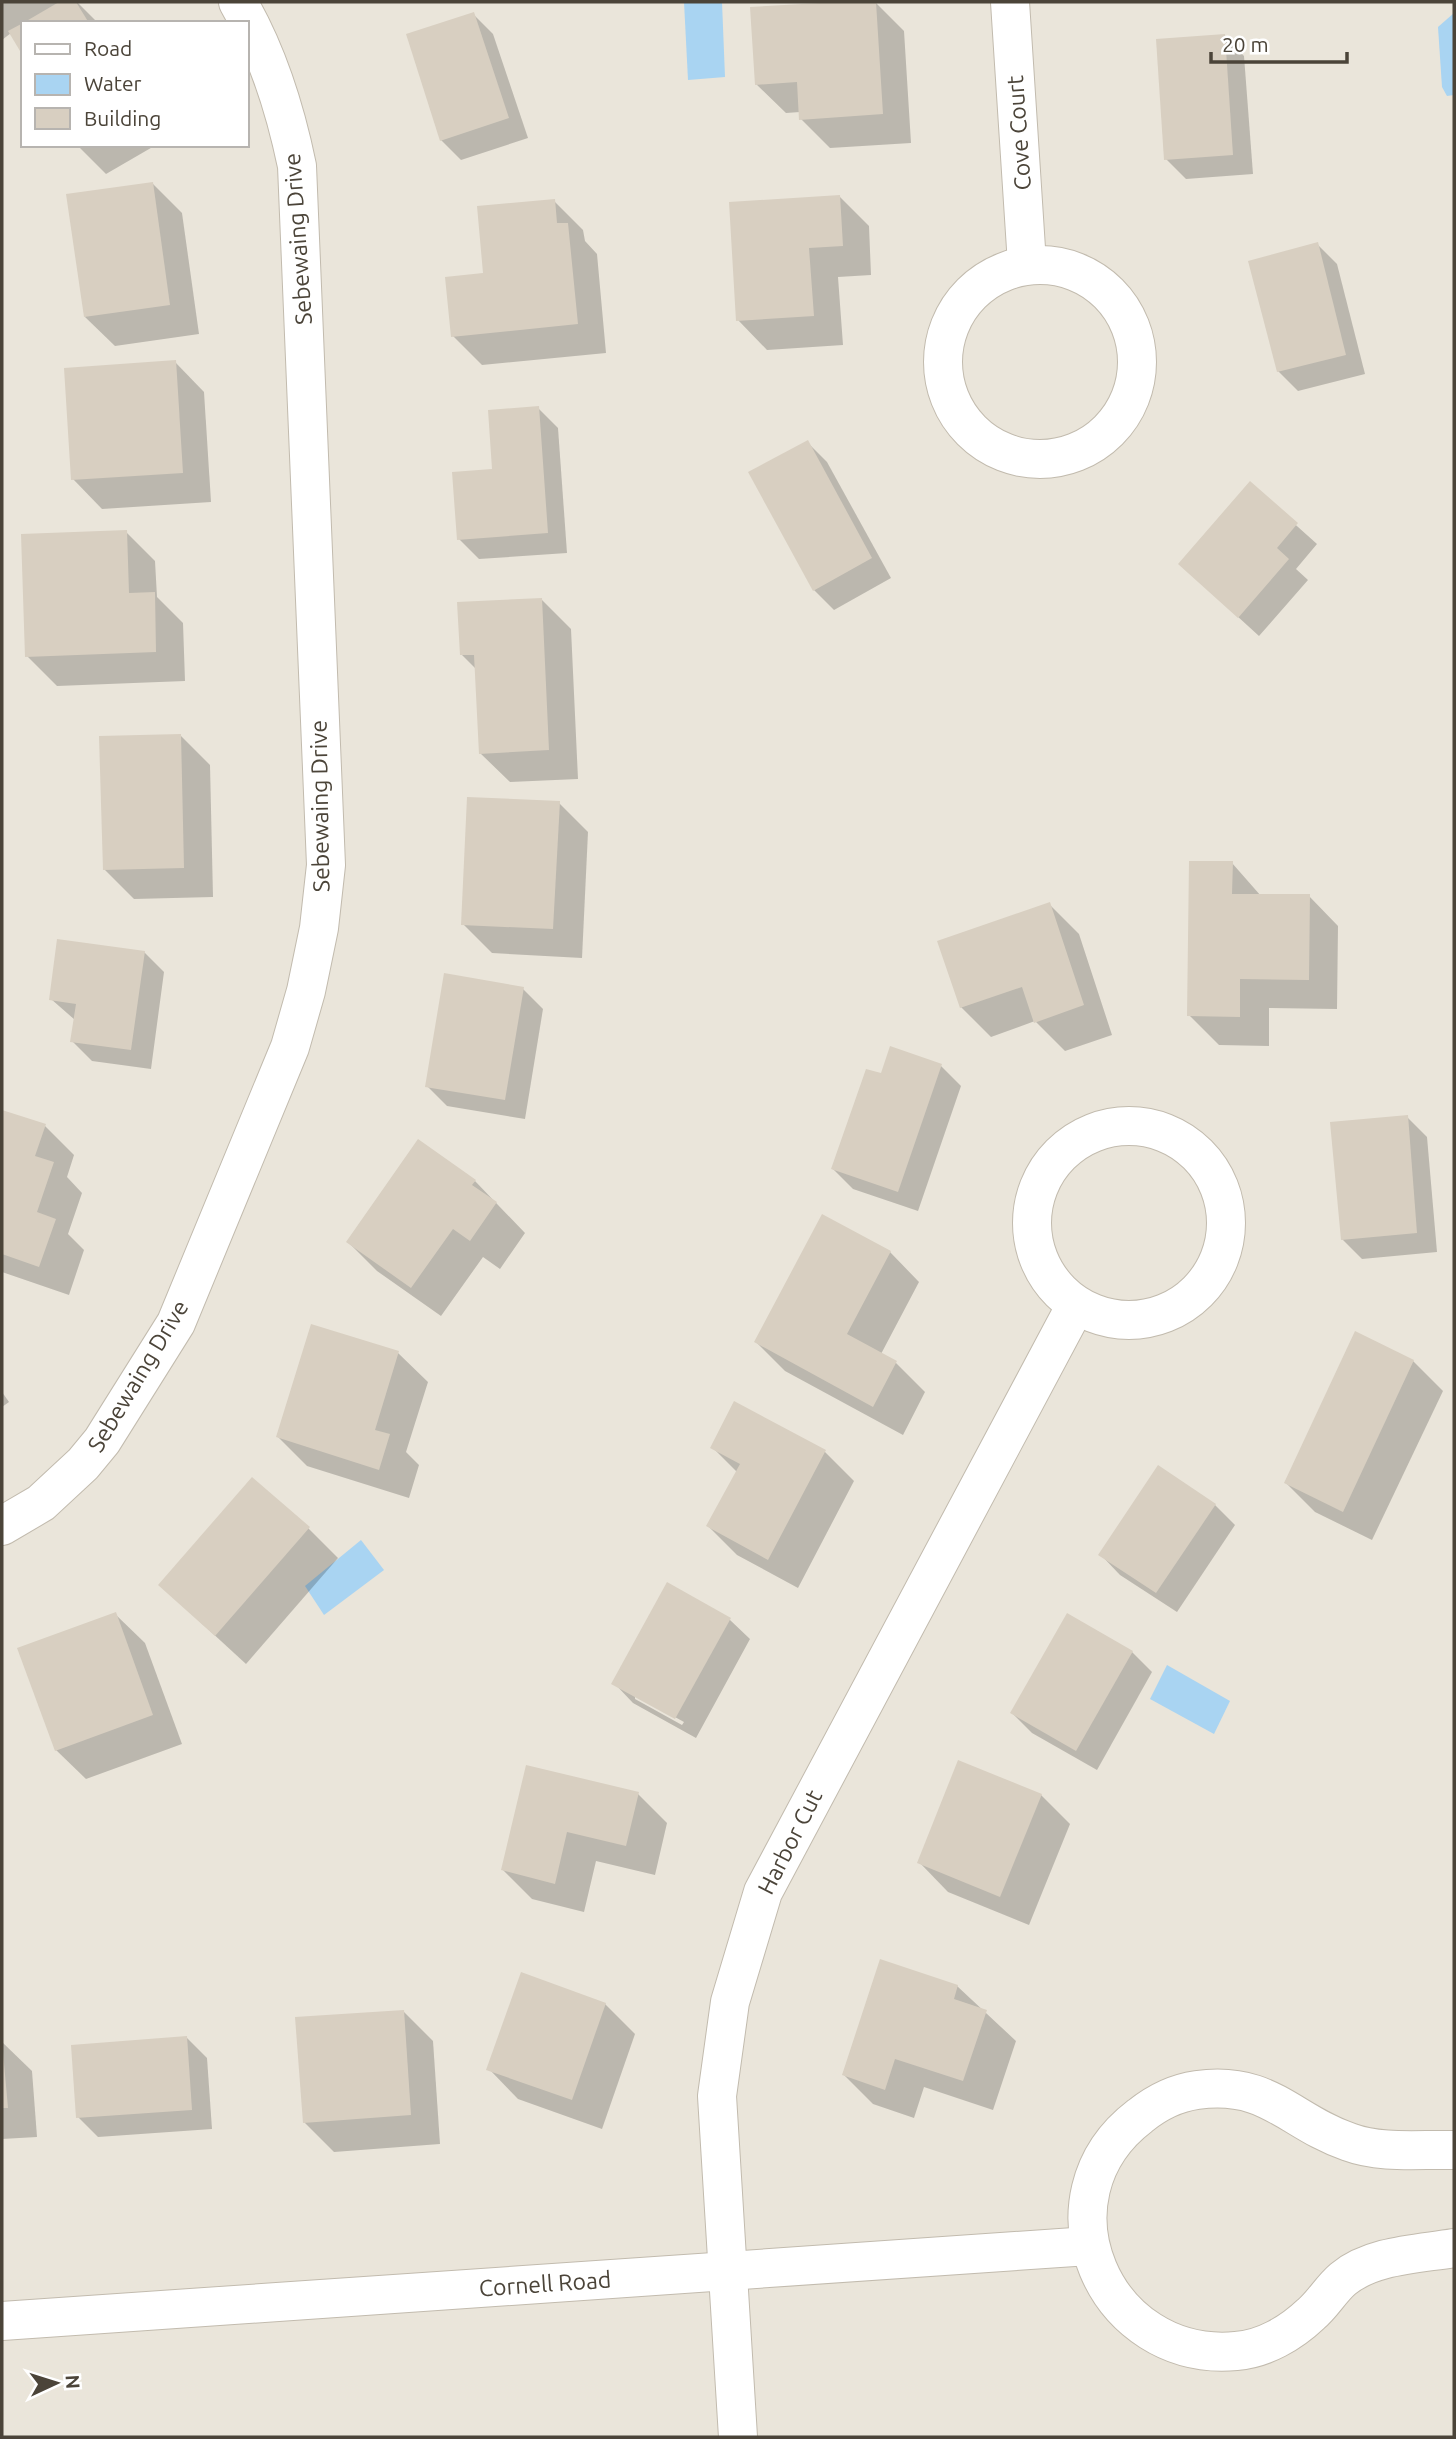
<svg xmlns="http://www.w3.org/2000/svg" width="1456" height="2439" font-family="Ubuntu,sans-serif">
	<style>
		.residential { fill: #eae5da; fill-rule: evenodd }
		.water { fill: #a9d4f2 }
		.shadow { fill: #0003; fill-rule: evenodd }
		.building { fill: #d8cfc1 }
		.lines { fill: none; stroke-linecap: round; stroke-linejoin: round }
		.minor-casing { stroke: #c2bbae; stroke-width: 40 }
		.minor { stroke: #fff; stroke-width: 38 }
		.labels { text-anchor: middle; stroke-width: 5; stroke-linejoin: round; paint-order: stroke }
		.street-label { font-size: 23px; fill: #4b4439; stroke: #fff }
	</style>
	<rect width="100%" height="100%" fill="#f6f3ec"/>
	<!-- residential -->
	<path class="residential" d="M2,2H1454V2437H2ZM23,23H247V145H23Z"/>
	<!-- water -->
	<g class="water">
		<polygon points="684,2 722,2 725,77 688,80"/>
		<polygon points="1454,13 1454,95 1447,96 1442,87 1438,27"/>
		<polygon points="361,1540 384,1570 324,1615 305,1586"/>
		<polygon points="1167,1665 1230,1701 1214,1734 1150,1699"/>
	</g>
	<!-- shadow -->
	<g class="shadow">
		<polygon points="2,2 77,2 98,23 23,23 23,53 11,33 2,40"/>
		<polygon points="875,2 904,31 911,143 830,148 801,119 800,112 786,113 756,84 752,9"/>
		<polygon points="473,14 493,34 528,138 461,160 441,140"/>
		<polygon points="1224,36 1244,56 1253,174 1186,179 1166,159"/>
		<polygon points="77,145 156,145 106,174"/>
		<polygon points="153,184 182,213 199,334 115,346 85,317"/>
		<polygon points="839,196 869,226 871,275 838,277 843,345 767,350 738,320"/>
		<polygon points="554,201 583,230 585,241 597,254 606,353 482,365 453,336 485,275"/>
		<polygon points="1317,244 1337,264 1365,374 1298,391 1278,371"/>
		<polygon points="175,362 204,392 211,502 102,509 73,479"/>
		<polygon points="538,408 558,428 567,553 479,559 459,539"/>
		<polygon points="807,442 827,462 891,578 834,610 814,590"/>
		<polygon points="1250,484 1317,544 1296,569 1308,580 1259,636 1180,564"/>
		<polygon points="126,532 155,561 157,597 183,623 185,681 57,686 27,656"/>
		<polygon points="542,600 571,629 578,779 510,782 480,753 477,670 461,654"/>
		<polygon points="180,735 210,765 213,897 134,899 104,869"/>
		<polygon points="559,803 588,832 582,958 492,953 463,924"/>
		<polygon points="1232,863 1261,896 1309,896 1338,926 1337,1009 1269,1008 1269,1046 1219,1045 1189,1015"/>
		<polygon points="1049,904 1079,934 1112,1035 1065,1051 1035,1021 991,1037 961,1007"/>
		<polygon points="144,952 164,972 151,1069 92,1061 72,1041 75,1020 51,999"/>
		<polygon points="523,989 543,1009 525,1119 447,1106 427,1086"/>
		<polygon points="941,1066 961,1086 918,1211 853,1189 833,1169"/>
		<polygon points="2,1111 45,1126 74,1155 67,1177 82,1193 68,1234 84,1250 69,1295 2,1272"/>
		<polygon points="1407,1117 1427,1137 1437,1252 1362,1259 1342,1239"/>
		<polygon points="475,1181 525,1233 500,1269 483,1257 441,1316 377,1271 348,1242"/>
		<polygon points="890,1252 919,1282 881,1354 896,1363 925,1392 903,1435 785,1371 756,1342"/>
		<polygon points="398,1353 428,1382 406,1452 419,1465 409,1498 307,1466 278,1437"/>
		<polygon points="1413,1361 1443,1391 1372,1540 1315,1512 1286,1483"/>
		<polygon points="2,1392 9,1402 2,1407"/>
		<polygon points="712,1447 825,1452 854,1481 798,1588 737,1555 708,1526 737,1472"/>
		<polygon points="1215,1505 1235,1525 1177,1612 1120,1575 1101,1555"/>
		<polygon points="308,1528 338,1558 246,1664 160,1585"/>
		<path d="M667,1585L730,1620L750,1639L696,1738L633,1703L614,1683ZM635,1695L684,1722L682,1725L635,1699Z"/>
		<polygon points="115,1614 145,1643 182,1744 86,1779 56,1750"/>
		<polygon points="1132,1652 1152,1672 1097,1770 1032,1733 1012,1713"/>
		<polygon points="527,1767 638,1794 667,1823 655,1875 596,1861 584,1912 532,1899 503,1870"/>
		<polygon points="1041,1795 1070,1824 1029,1925 948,1892 919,1862"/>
		<polygon points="957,1986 1016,2041 993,2110 924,2087 914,2118 873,2104 844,2075"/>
		<polygon points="605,2004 635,2034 602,2129 518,2099 489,2069"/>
		<polygon points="403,2011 433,2041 440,2144 334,2152 304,2122"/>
		<polygon points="187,2038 207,2058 212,2129 98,2137 78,2117"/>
		<polygon points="2,2042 32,2071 37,2137 2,2139"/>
	</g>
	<!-- building -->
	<g class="building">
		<polygon points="59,2 76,2 89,23 23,23"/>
		<polygon points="837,2 876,2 883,114 799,120 797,82 755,85 750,7"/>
		<polygon points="474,12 509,118 440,141 406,34"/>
		<polygon points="23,23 23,56 8,31"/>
		<polygon points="1225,34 1233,155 1164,160 1156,39"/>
		<polygon points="153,182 170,305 84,317 66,194"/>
		<polygon points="840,195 843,246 809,248 814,316 736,321 729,202"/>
		<polygon points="555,199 557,223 568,223 578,324 451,337 445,277 483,273 477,206"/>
		<polygon points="1318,242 1346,355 1277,372 1248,261"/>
		<polygon points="176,360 183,473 71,480 64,368"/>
		<polygon points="539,406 548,533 457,540 452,472 492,469 488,410"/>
		<polygon points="808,440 872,558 813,591 748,472"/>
		<polygon points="1250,481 1298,523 1277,548 1289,559 1238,618 1178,564"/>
		<polygon points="127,530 129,593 155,592 156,652 25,657 21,534"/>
		<polygon points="542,598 549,750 479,754 474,655 460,655 457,602"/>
		<polygon points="181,734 184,868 103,870 99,736"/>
		<polygon points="467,797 560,801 553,929 461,925"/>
		<polygon points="1189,861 1233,861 1232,894 1310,894 1309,980 1240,979 1240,1017 1187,1016"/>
		<polygon points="1050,902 1084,1005 1034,1023 1022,987 960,1008 937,941"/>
		<polygon points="57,939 145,951 131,1050 70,1042 76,1004 49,1000"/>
		<polygon points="444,973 524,987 505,1100 425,1087"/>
		<polygon points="890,1046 942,1064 898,1192 831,1169 866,1069 881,1073"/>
		<polygon points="2,1110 46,1124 35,1156 54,1162 37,1212 56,1219 39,1267 2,1254"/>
		<polygon points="1408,1115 1417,1233 1341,1240 1330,1122"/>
		<polygon points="418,1139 476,1180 472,1185 497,1202 470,1241 453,1229 411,1288 346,1242"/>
		<polygon points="822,1214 891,1251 847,1334 897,1361 873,1407 754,1342"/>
		<polygon points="311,1324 399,1351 375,1430 390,1434 379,1470 276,1437"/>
		<polygon points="1355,1331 1414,1360 1343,1512 1284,1483"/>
		<polygon points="734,1401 826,1450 768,1560 706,1526 740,1464 710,1448"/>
		<polygon points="1158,1465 1216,1504 1156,1593 1098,1555"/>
		<polygon points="252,1477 310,1527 215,1636 158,1585"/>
		<polygon points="667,1582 731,1618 675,1719 611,1684"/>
		<polygon points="116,1612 153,1715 55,1751 17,1648"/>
		<polygon points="1067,1613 1133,1651 1076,1751 1010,1713"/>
		<polygon points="958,1760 1042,1794 1000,1897 917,1863"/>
		<polygon points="526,1765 639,1792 626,1846 567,1832 555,1884 501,1870"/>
		<polygon points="880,1959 958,1985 954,1999 987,2010 963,2081 895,2059 885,2090 842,2075"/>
		<polygon points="521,1972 606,2003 572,2100 486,2070"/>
		<polygon points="404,2010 411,2115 303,2123 295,2017"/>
		<polygon points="187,2036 192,2110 76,2118 71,2045"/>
		<polygon points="2,2041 8,2108 2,2108"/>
	</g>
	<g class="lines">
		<defs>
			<g id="minor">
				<polyline points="1010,2 1027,264"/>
				<circle cx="1040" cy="362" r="97"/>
				<circle cx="1129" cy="1223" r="97"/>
				<path d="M2,1526L41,1503L83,1464L102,1441L176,1323L290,1047L306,991L319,928L326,865L297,166C285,108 268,53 238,2"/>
				<path d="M1454,2150C1420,2149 1381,2154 1349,2142C1290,2122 1269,2080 1197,2090C1176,2093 1156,2103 1140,2116C1032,2198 1104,2363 1236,2351C1264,2349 1291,2333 1311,2314C1323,2304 1331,2289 1343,2279C1372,2255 1418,2254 1454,2248"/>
				<polyline points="2,2321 1089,2246"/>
				<polyline points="738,2437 717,2096 730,2002 763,1892 1076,1305"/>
			</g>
		</defs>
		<!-- minor casing -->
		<use href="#minor" class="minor-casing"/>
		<!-- minor -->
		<use href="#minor" class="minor"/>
	</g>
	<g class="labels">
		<!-- street labels -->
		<g class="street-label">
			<text transform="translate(1019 133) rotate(-94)" y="8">Cove Court</text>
			<text transform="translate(298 239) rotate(-94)" y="8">Sebewaing Drive</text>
			<text transform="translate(320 806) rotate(-91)" y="8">Sebewaing Drive</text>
			<text transform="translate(138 1376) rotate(-59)" y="8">Sebewaing Drive</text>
			<text transform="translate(790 1842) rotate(-63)" y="8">Harbor Cut</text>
			<text transform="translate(545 2284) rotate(-4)" y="8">Cornell Road</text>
		</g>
	</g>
	<!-- border -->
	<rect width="1456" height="2439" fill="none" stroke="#4b4439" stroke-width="7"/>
	<!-- legend -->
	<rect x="21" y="21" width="228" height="126" fill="#ffffff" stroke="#b7b4b0" stroke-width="2"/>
	<rect x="35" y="44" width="35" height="10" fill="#ffffff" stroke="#b7b4b0" stroke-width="2"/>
	<text x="84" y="56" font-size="21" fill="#4b4439">Road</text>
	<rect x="35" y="74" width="35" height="21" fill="#a9d4f2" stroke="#b7b4b0" stroke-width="2"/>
	<text x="84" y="91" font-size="21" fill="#4b4439">Water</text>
	<rect x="35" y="108" width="35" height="21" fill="#d8cfc1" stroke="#b7b4b0" stroke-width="2"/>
	<text x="84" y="126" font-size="21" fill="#4b4439">Building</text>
	<!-- north arrow -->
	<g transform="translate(56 2383) rotate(86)" stroke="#ffffff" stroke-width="5" paint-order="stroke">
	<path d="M0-5L12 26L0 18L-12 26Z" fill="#4b4439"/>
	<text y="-10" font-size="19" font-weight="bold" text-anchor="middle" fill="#4b4439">N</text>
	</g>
	<!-- scale -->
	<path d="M1211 52v10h136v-10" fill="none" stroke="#4b4439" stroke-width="3.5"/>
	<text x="1222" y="52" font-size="21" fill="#4b4439" stroke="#ffffff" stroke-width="5" paint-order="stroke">20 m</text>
</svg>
